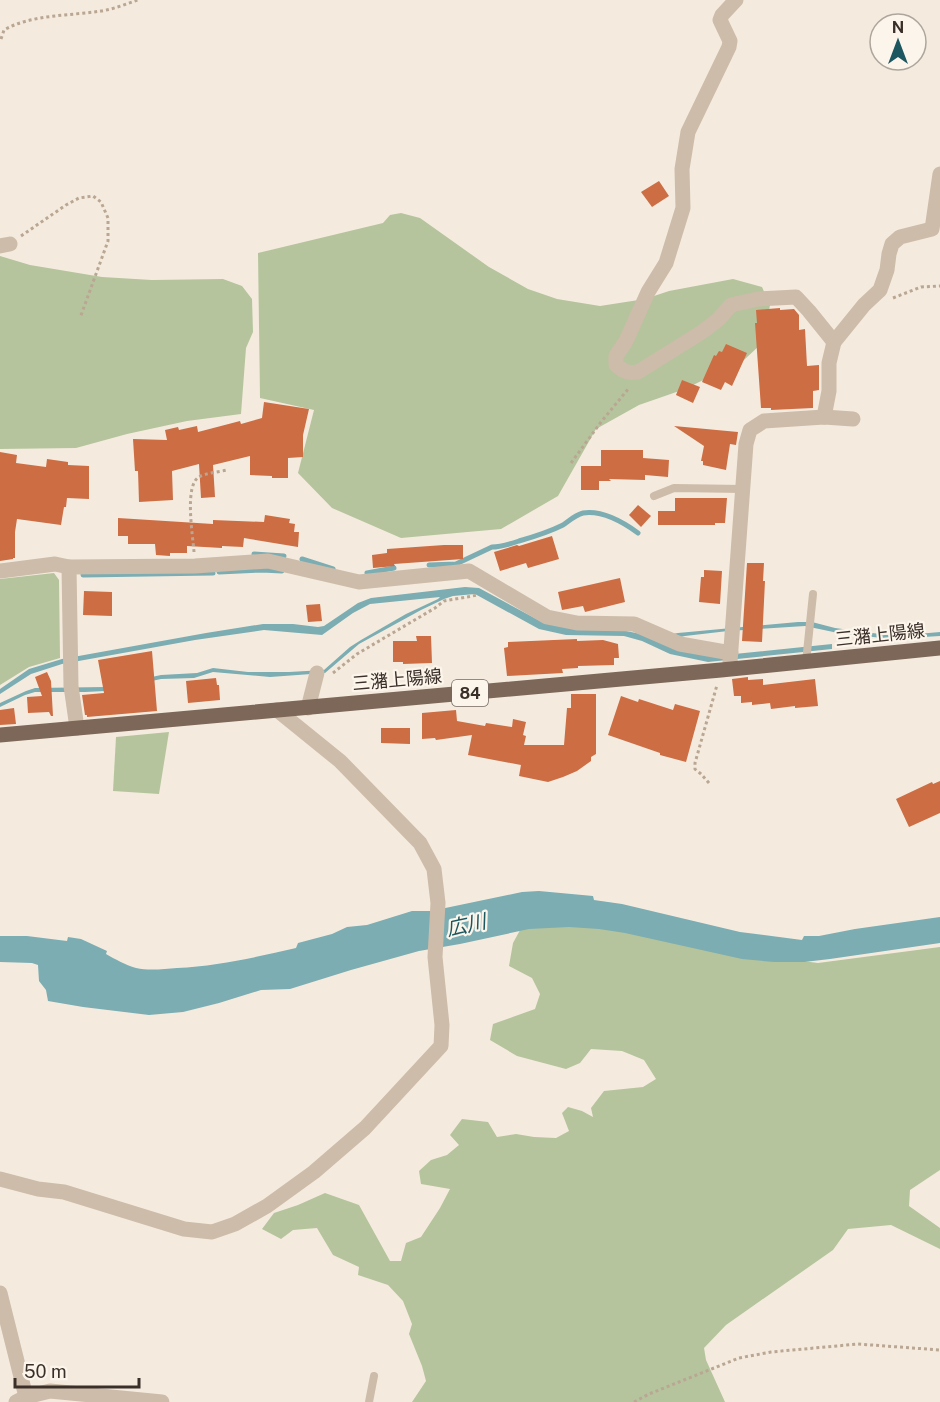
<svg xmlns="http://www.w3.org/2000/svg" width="940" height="1402" font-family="'Public Sans','Noto Sans JP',sans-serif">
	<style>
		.green { fill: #b5c49d }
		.water { fill: #7badb3 }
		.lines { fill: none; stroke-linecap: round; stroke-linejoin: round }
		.stream { stroke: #7badb3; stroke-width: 5 }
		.building { fill: #cc6d44 }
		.path { stroke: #b9a693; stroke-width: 3; stroke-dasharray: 3 3; stroke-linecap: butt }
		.lane { stroke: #cdbca9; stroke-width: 8 }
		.street { stroke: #cdbca9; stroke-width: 15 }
		.primary { stroke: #7d6759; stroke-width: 15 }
		.labels { text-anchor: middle; stroke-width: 4.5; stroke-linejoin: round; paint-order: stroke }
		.shield { fill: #fbf5eb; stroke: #746a63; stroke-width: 1.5 }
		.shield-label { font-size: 16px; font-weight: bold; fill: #3a2f29 }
		.street-label { font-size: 18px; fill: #3a2f29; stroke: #fbf5eb }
		.water-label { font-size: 20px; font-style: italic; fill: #1c565e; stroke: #fbf5eb }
	</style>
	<rect width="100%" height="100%" fill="#f4ebde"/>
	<!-- green -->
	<g class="green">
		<polygon points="401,213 420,218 489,267 528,289 557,299 600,306 645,299 669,291 733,279 762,287 770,305 764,336 761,344 744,360 685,389 639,405 596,429 558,496 501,529 401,538 332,508 298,473 314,410 260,398 258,253 383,223 390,215"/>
		<polygon points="0,256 30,265 102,277 152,280 223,279 242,286 252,299 253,332 246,348 241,414 187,421 127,434 76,448 0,449"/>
		<polygon points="54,573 59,580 60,658 29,667 0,685 0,579"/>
		<polygon points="169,732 159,794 113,791 116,737"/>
		<polygon points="525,921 697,936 748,954 818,963 940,947 940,1170 910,1190 909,1206 940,1228 940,1249 891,1225 848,1229 833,1250 726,1325 704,1348 706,1360 725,1402 412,1402 426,1381 422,1366 409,1334 412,1324 403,1301 388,1285 358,1275 359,1267 333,1255 317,1228 293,1230 281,1239 262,1229 274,1213 298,1205 325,1193 359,1205 390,1261 401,1261 406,1243 421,1237 440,1208 450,1189 421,1184 419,1171 431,1160 447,1155 459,1145 450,1135 462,1119 488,1122 497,1137 516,1134 534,1137 556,1138 569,1131 562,1113 568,1107 582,1111 593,1117 591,1108 604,1091 643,1087 656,1079 644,1060 622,1051 591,1049 580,1063 566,1069 517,1056 490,1040 493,1024 535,1009 540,994 532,978 509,966 513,943"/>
	</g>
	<!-- water -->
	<g class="water">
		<polygon points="465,587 479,588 542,622 626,631 641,634 651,638 678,633 798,622 812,622 835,628 895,636 940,632 940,636 891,639 838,633 805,626 728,631 685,636 658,642 715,656 832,644 832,649 708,662 670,654 642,641 624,636 566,635 539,629 475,594 453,596 444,599 421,610 359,644 325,673 270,677 213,672 194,678 161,679 105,691 85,692 35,692 25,695 0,707 0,703 26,691 35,688 105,687 161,675 197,673 213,668 248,672 289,672 324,670 350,647 361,640 406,614 438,599 440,597 370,604 353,613 322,635 264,630 195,640 62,664 31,674 0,694 0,689 29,669 62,659 206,633 263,624 293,624 318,627 324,626 358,603 371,598"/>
		<path d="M539,891L593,896L594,900L622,904L740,932L802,940L804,936H819L855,929L940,917V943L830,959L804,962H774L742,959L625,933L599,929L569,927L529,929L460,944L419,951L351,970L290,989L261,990L219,1003L183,1012L149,1015L83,1007L48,1001L46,990L39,981L38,965L32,963L0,962V936H27L67,941L68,937L81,939L107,951L106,954C115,959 125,965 136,968C149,971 164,969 177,968C218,966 257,957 296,948L298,943L332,934L347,927L367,925L412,911H431L522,892Z"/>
	</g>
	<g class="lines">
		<!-- stream -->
		<g class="stream">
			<polyline points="254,554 284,556"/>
			<polyline points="302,559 333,569"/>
			<path d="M429,565L456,564L492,547C501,547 510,544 519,541C533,537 549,532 563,525C569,521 575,515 583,513C603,510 623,522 638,533"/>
			<polyline points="219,572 262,570 282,571"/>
			<polyline points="367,573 394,568"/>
			<polyline points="83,575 213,573"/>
		</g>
	</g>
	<!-- building -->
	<g class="building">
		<polygon points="659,181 669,196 652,207 641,192"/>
		<polygon points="780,308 780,310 794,309 799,315 799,330 805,329 807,366 819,365 819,390 813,391 813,408 771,410 771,408 761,408 755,323 757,323 756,310"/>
		<polygon points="726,344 747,353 732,386 725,382 721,390 702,382 714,355 716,356 719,351 722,352"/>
		<polygon points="682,380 700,387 693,403 676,395"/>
		<polygon points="264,402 309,409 303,435 303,457 288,458 288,478 272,478 272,476 250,475 250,456 213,465 215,497 201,498 199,464 172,471 173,500 139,502 138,471 135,471 133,439 167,440 165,430 178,427 179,430 197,426 198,432 240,421 241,424 262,418"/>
		<polygon points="674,426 738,432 736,445 730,444 726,470 703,465 703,461 701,461 704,446"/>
		<polygon points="601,450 643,450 643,458 669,460 668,477 645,475 645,480 609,479 611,481 599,481 599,490 581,490 581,466 601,466"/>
		<polygon points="0,452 17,455 16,463 46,467 47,459 68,462 68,465 89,466 89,499 67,498 66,507 64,507 61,525 17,519 15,532 15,558 13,558 13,559 0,561"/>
		<polygon points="675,498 727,498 725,523 715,523 715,525 658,525 658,511 675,511"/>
		<polygon points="638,505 651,516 641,527 629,515"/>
		<polygon points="265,515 290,519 289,523 295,524 294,532 299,532 298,547 244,538 243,547 222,546 222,548 187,546 187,553 170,553 170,556 156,555 155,544 128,544 128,536 118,536 118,518 213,524 213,520 264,522"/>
		<polygon points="552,536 559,559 528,568 526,563 500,571 494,552 517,545 519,546"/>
		<polygon points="444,545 463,545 463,559 394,564 395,566 373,568 372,555 387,553 387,549"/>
		<polygon points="747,563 764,563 763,581 765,581 762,642 742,641"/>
		<polygon points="704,570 722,571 720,604 699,602 701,577 704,577"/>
		<polygon points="620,578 625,602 585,612 583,606 562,610 558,592"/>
		<polygon points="84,591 112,592 112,616 83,615"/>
		<polygon points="320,604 322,621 308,622 306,605"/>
		<polygon points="416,636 431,636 432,663 403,664 403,662 393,662 393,641 417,641"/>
		<polygon points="577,639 577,641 603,640 618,644 619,658 614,658 614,665 578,666 578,668 562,669 563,673 507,676 504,648 508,647 508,642"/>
		<polygon points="152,651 157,711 87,717 87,715 85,715 82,695 104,693 98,660"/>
		<polygon points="47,672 51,681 53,716 51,716 49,712 28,713 27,697 42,696 35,677"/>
		<polygon points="748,677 748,680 763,679 763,685 815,679 818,706 795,708 795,706 771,709 770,703 752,705 752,702 741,703 741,696 734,696 732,679"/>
		<polygon points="216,678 217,685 219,685 220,700 188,703 186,681"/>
		<polygon points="571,694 596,694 596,754 591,757 591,761 577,771 563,777 548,782 519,776 521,765 468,755 472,735 436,740 435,738 422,739 422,713 456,710 457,721 485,726 486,723 512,727 513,719 526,722 523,735 526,736 524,745 564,745 567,708 571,708"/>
		<polygon points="621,696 638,702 639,699 673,710 675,704 700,711 686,762 660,755 660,753 608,735"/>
		<polygon points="14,708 16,724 0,725 0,710"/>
		<polygon points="381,728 410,728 410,744 381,743"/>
		<polygon points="940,781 940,813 909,827 896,799 932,782 933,784"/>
	</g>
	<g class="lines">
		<!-- path -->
		<g class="path">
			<path d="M1,39L4,30C32,14 70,16 101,11C114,9 126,4 138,0"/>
			<polyline points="21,236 66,205 79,198 93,196 101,202 108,218 108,241 80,318"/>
			<polyline points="893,298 921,287 940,286"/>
			<polyline points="571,463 601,422 629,388"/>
			<path d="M194,552C193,537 184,485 199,477C205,473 219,472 227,470"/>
			<polyline points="333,673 357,654 435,608 444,601 478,595"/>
			<polyline points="709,783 701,774 695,769 695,763 717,685"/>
			<polyline points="634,1402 649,1394 739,1358 771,1352 858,1344 940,1350"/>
		</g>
		<!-- lane -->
		<g class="lane">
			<polyline points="654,496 674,488 743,489"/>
			<polyline points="806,662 813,594"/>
			<polyline points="369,1402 374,1376"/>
		</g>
		<!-- street -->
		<g class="street">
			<path d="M736,0L722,15L720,20L730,41L729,47L688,132L682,169L683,208L666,263L648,292L626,341L616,356V365C623,371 629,374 638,372L702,332L719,319L731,305L758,299L796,297L809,311L834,342"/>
			<polyline points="0,246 10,244"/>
			<polyline points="824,417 829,391 829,363 834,342 864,305 880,290 887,270 889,254 892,244 900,237 932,229 940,174"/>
			<polyline points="69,567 71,686 77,728"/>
			<polyline points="0,571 55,564 69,567 195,566 268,561 359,582 469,571 547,617 577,623 634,624 680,644 731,653"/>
			<polyline points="730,662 746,444 750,430 764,421 824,417 853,419"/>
			<polyline points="308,708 317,673"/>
			<polyline points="0,1179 38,1189 64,1192 184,1229 212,1232 235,1224 267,1206 314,1172 365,1128 441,1046 442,1025 435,957 438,903 434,869 420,843 340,761 277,710"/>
			<polyline points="0,1293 26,1397"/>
			<polyline points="16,1402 26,1397 50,1391 162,1402"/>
		</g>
		<!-- primary -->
		<polyline class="primary" points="0,735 721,670 940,648"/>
	</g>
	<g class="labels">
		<!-- shield labels -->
		<rect class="shield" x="452" y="680" width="36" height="26" rx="4.5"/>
		<g class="shield-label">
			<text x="470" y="699">84</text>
		</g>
		<!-- street labels -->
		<g class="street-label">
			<text transform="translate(880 635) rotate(-6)" y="6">三潴上陽線</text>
			<text transform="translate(397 680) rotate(-5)" y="6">三潴上陽線</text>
		</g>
		<!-- water labels -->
		<g class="water-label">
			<text transform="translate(466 925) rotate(-12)" y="7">広川</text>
		</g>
	</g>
	<!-- north arrow -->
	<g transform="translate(898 42)"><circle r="28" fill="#fbf5eb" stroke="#aea69d" stroke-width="1.5"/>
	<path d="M0-4.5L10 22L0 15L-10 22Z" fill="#1c565e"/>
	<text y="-9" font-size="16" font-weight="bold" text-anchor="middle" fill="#3a2f29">N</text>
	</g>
	<!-- scale -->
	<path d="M15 1378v9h124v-9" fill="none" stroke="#3a2f29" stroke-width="3"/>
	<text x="24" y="1378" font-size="18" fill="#3a2f29" stroke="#fbf5eb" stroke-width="4.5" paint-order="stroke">50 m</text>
</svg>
